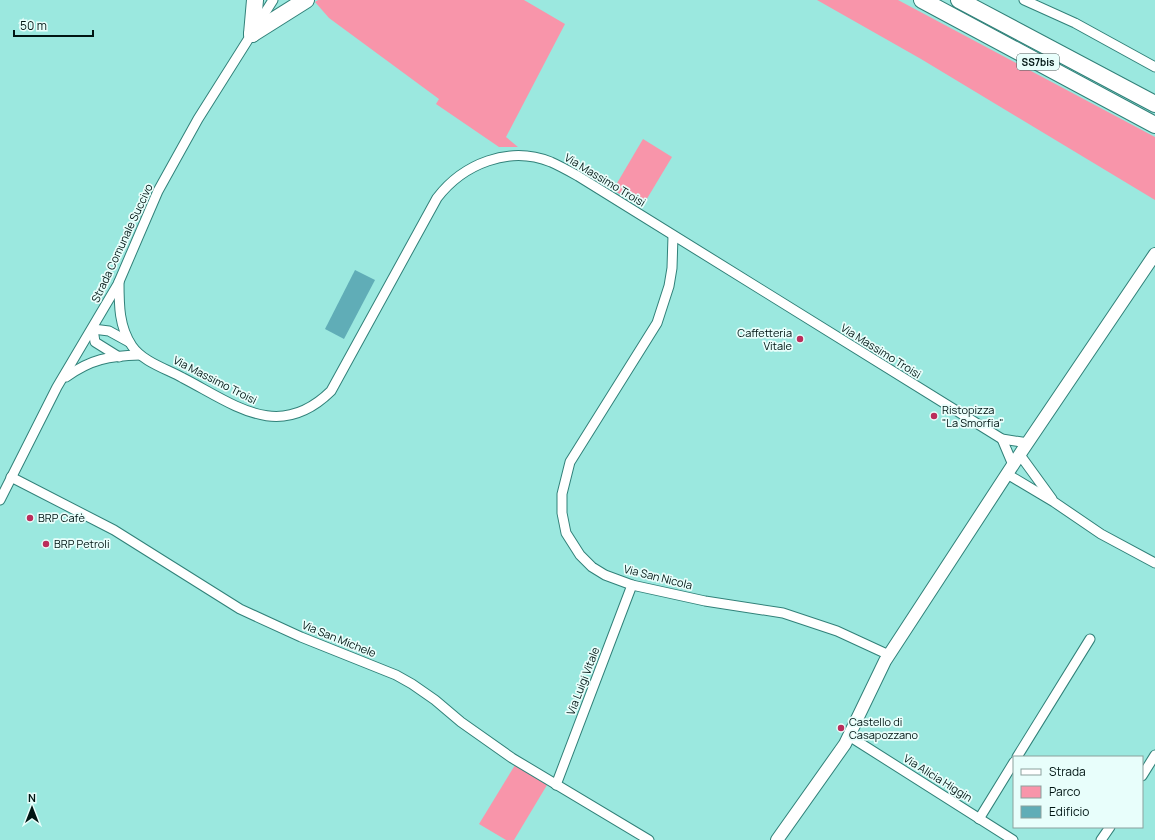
<svg xmlns="http://www.w3.org/2000/svg" width="1155" height="840" font-family="Manrope,sans-serif">
	<style>
		.green { fill: #f895aa }
		.building { fill: #60adb7 }
		.lines { fill: none; stroke-linecap: round; stroke-linejoin: round }
		.street-casing { stroke: #318179; stroke-width: 11 }
		.secondary-casing { stroke: #318179; stroke-width: 14 }
		.highway-casing { stroke: #318179; stroke-width: 18 }
		.street { stroke: #fff; stroke-width: 9 }
		.secondary { stroke: #fff; stroke-width: 12 }
		.highway { stroke: #fff; stroke-width: 16 }
		.poi-dot { fill: #bb2d5b; stroke: #e8fefb; stroke-width: 1.5 }
		.labels { text-anchor: middle; stroke-width: 3.5; stroke-linejoin: round; paint-order: stroke }
		.shield { fill: #e8fefb; stroke: #465b59; stroke-width: 1 }
		.shield-label { font-size: 10px; font-weight: bold; fill: #001513 }
		.street-label { font-size: 11px; fill: #001513; stroke: #e8fefb }
		.poi-label { font-size: 11px; fill: #001513; stroke: #e8fefb; text-anchor: start }
	</style>
	<rect width="100%" height="100%" fill="#9be8df"/>
	<!-- green -->
	<g class="green">
		<polygon points="318,0 524,0 565,24 506,137 518,147 499,147 436,104 439,99 329,18 315,2"/>
		<polygon points="817,0 898,0 1155,137 1155,200 921,59"/>
		<polygon points="643,139 672,157 642,207 613,190"/>
		<polygon points="515,765 547,785 514,840 506,840 479,824"/>
	</g>
	<!-- building -->
	<polygon class="building" points="355,270 375,280 344,339 325,329"/>
	<g class="lines">
		<defs>
			<g id="street">
				<polyline points="1024,0 1075,23 1155,67"/>
				<polyline points="673,236 672,268 669,286 657,323 570,462 562,494 562,513 566,533 580,555 592,567 605,575 632,585 705,601 783,613 837,631 889,655"/>
				<path d="M119,282C119,305 119,327 132,346C143,362 167,369 183,378C235,405 279,442 331,391L437,198C463,164 509,145 551,162C560,166 569,171 578,176L1002,439L1028,443"/>
				<polyline points="93,329 95,342 119,357"/>
				<polyline points="93,329 109,331 129,342"/>
				<path d="M66,377C91,359 109,356 140,355"/>
				<polyline points="1002,439 1013,465"/>
				<polyline points="1020,455 1052,499"/>
				<polyline points="1007,474 1054,502 1101,534 1155,563"/>
				<polyline points="11,477 114,530 240,609 301,637 396,675 412,684 435,700 461,722 512,758 649,840"/>
				<polyline points="0,500 57,387 118,284 158,191 198,119 273,0"/>
				<polyline points="849,736 1013,840"/>
				<polyline points="1017,757 1090,639"/>
				<polyline points="1142,776 1155,755"/>
				<polyline points="556,785 632,585"/>
				<polyline points="979,819 1014,762"/>
				<polyline points="1101,840 1110,827"/>
			</g>
			<polyline id="secondary" points="777,840 845,744 885,661 1022,451 1155,254"/>
			<g id="highway">
				<polyline points="922,0 1155,125"/>
				<polyline points="959,0 1155,104"/>
				<polyline points="252,34 306,0"/>
				<polyline points="252,34 255,0"/>
			</g>
		</defs>
		<!-- street casing -->
		<use href="#street" class="street-casing"/>
		<!-- secondary casing -->
		<use href="#secondary" class="secondary-casing"/>
		<!-- highway casing -->
		<use href="#highway" class="highway-casing"/>
		<!-- street -->
		<use href="#street" class="street"/>
		<!-- secondary -->
		<use href="#secondary" class="secondary"/>
		<!-- highway -->
		<use href="#highway" class="highway"/>
	</g>
	<!-- markers -->
	<g class="poi-dot">
		<circle cx="800" cy="339" r="4"/>
		<circle cx="934" cy="416" r="4"/>
		<circle cx="30" cy="518" r="4"/>
		<circle cx="46" cy="544" r="4"/>
		<circle cx="841" cy="728" r="4"/>
	</g>
	<g class="labels">
		<!-- shield labels -->
		<rect class="shield" x="1017" y="54" width="42" height="16" rx="3"/>
		<g class="shield-label">
			<text x="1038" y="66">SS7bis</text>
		</g>
		<!-- street labels -->
		<g class="street-label">
			<text transform="translate(605 180) rotate(31)" y="4">Via Massimo Troisi</text>
			<text transform="translate(122 243) rotate(-65)" y="4">Strada Comunale Succivo</text>
			<text transform="translate(881 351) rotate(32)" y="4">Via Massimo Troisi</text>
			<text transform="translate(215 380) rotate(27)" y="4">Via Massimo Troisi</text>
			<text transform="translate(658 577) rotate(14)" y="4">Via San Nicola</text>
			<text transform="translate(339 639) rotate(22)" y="4">Via San Michele</text>
			<text transform="translate(583 681) rotate(-69)" y="4">Via Luigi Vitale</text>
			<text transform="translate(938 778) rotate(32)" y="4">Via Alicia Higgin</text>
		</g>
		<!-- poi labels -->
		<g class="poi-label">
			<text x="792" y="337" text-anchor="end">Caffetteria<tspan x="792" dy="13">Vitale</tspan></text>
			<text x="942" y="414">Ristopizza<tspan x="942" dy="13">"La Smorfia"</tspan></text>
			<text x="38" y="522">BRP Cafè</text>
			<text x="54" y="548">BRP Petroli</text>
			<text x="849" y="726">Castello di<tspan x="849" dy="13">Casapozzano</tspan></text>
		</g>
	</g>
	<!-- legend -->
	<rect x="1013" y="756" width="130" height="72" fill="#e8fefb" stroke="#8ba19e"/>
	<rect x="1021" y="769" width="20" height="6" fill="#ffffff" stroke="#8ba19e"/>
	<text x="1049" y="776" font-size="12" fill="#001513">Strada</text>
	<rect x="1021" y="786" width="20" height="12" fill="#f895aa" stroke="#8ba19e"/>
	<text x="1049" y="796" font-size="12" fill="#001513">Parco</text>
	<rect x="1021" y="806" width="20" height="12" fill="#60adb7" stroke="#8ba19e"/>
	<text x="1049" y="816" font-size="12" fill="#001513">Edificio</text>
	<!-- north arrow -->
	<g transform="translate(32 808)" stroke="#e8fefb" stroke-width="3" paint-order="stroke">
	<path d="M0-3L7 15L0 10L-7 15Z" fill="#001513"/>
	<text y="-6" font-size="11" font-weight="bold" text-anchor="middle" fill="#001513">N</text>
	</g>
	<!-- scale -->
	<path d="M14 30v6h79v-6" fill="none" stroke="#001513" stroke-width="2"/>
	<text x="20" y="30" font-size="12" fill="#001513" stroke="#e8fefb" stroke-width="3" paint-order="stroke">50 m</text>
</svg>
